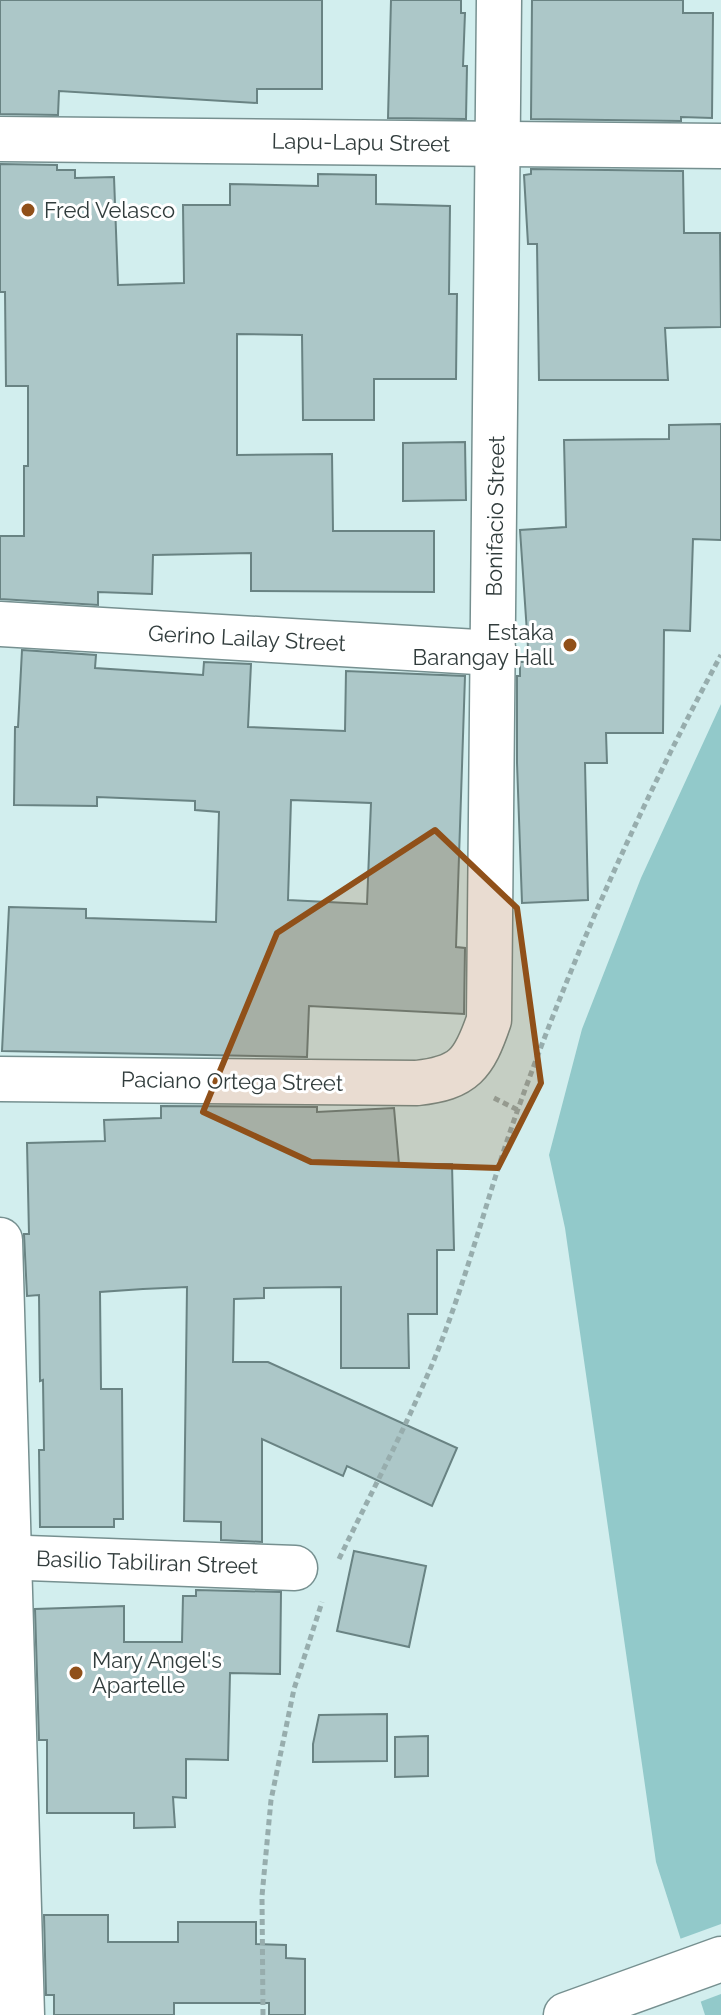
<svg xmlns="http://www.w3.org/2000/svg" width="721" height="2015" font-family="Raleway,sans-serif">
	<style>
		.water { fill: #92c9ca }
		.pier { fill: #d2eeee }
		.building { fill: #acc7c8; stroke: #698383; stroke-width: 2; fill-rule: evenodd }
		.lines { fill: none; stroke-linecap: round; stroke-linejoin: round }
		.street-casing { stroke: #769090; stroke-width: 47 }
		.highway-casing { stroke: #769090; stroke-width: 47 }
		.path { stroke: #97adad; stroke-width: 5; stroke-dasharray: 6 4; stroke-linecap: butt }
		.street { stroke: #fff; stroke-width: 44 }
		.highway { stroke: #fff; stroke-width: 44 }
		.marked { fill: #905019; fill-opacity: 0.2; stroke: #905019; stroke-width: 6; stroke-linejoin: round }
		.poi-dot { fill: #905019; stroke: #fff; stroke-width: 3 }
		.labels { text-anchor: middle; stroke-width: 6; stroke-linejoin: round; paint-order: stroke }
		.street-label { font-size: 22px; fill: #313c3c; stroke: #fff }
		.poi-label { font-size: 22px; fill: #313c3c; stroke: #fff; text-anchor: start }
	</style>
	<rect width="100%" height="100%" fill="#d2eeee"/>
	<!-- water -->
	<polygon class="water" points="721,704 721,2015 705,2015 656,1862 565,1228 549,1155 582,1029 641,878"/>
	<!-- pier -->
	<polygon class="pier" points="721,1924 721,1994 697,2003 677,1940"/>
	<!-- building -->
	<g class="building">
		<polygon points="0,0 322,0 322,89 257,89 257,103 59,91 58,115 0,114"/>
		<polygon points="391,0 461,0 461,13 465,13 463,66 467,66 466,119 388,118"/>
		<polygon points="532,0 683,0 683,13 713,13 712,118 681,117 681,121 531,119"/>
		<polygon points="0,164 57,165 57,170 75,170 75,178 114,177 118,285 184,283 183,205 230,205 230,184 318,186 318,174 376,175 376,204 450,206 449,294 457,294 456,379 374,379 374,420 303,420 302,335 237,334 237,455 332,454 333,531 434,531 434,592 251,591 251,553 153,555 152,594 98,592 98,605 0,599 0,536 24,536 24,466 28,466 28,386 6,386 5,292 0,292"/>
		<polygon points="531,169 683,171 684,233 720,233 721,327 665,328 668,380 539,380 537,244 528,244 524,175 531,174"/>
		<polygon points="721,424 721,540 693,539 690,631 664,630 663,733 606,733 607,763 585,763 588,900 522,903 517,763 517,676 520,676 520,662 529,662 520,530 566,527 564,440 669,439 669,425"/>
		<polygon points="465,442 466,500 403,501 403,443"/>
		<path d="M22,650L96,655L95,668L203,675L204,662L251,664L248,727L345,731L346,671L465,676L456,947L465,948L464,1014L309,1006L307,1057L2,1051L9,907L86,909V918L216,922L219,812L195,810V801L97,797V806L14,805L15,727H18ZM291,800L371,803L367,904L288,900Z"/>
		<polygon points="161,1106 317,1107 317,1112 394,1108 399,1164 452,1164 454,1250 437,1250 437,1314 408,1314 409,1368 341,1368 341,1287 264,1288 264,1298 234,1299 233,1362 268,1362 457,1448 432,1506 347,1466 343,1476 262,1439 262,1542 221,1540 221,1522 184,1521 187,1287 143,1289 100,1292 101,1389 122,1389 123,1519 114,1519 114,1527 40,1527 39,1450 44,1450 43,1380 40,1381 39,1295 27,1296 24,1234 29,1234 27,1143 105,1141 104,1120 161,1118"/>
		<polygon points="354,1551 426,1566 409,1647 337,1631"/>
		<polygon points="196,1590 281,1592 280,1674 230,1673 228,1760 186,1759 186,1798 173,1797 175,1827 134,1828 134,1813 47,1813 47,1740 39,1740 35,1609 124,1606 124,1642 182,1642 183,1596 196,1596"/>
		<polygon points="387,1714 387,1761 313,1762 313,1744 319,1715"/>
		<polygon points="428,1736 428,1776 395,1777 395,1737"/>
		<polygon points="44,1915 108,1915 108,1942 178,1942 178,1922 256,1922 256,1944 286,1945 286,1958 305,1959 305,2015 269,2015 269,2003 174,2003 174,2015 54,2015 54,1995 46,1995"/>
	</g>
	<g class="lines">
		<defs>
			<g id="street">
				<polyline points="0,139 721,146"/>
				<polyline points="0,624 494,653"/>
				<path d="M0,1079L417,1083C464,1078 474,1064 489,1020L499,0"/>
				<polyline points="0,1240 22,2015"/>
				<polyline points="0,1557 295,1568"/>
			</g>
			<polyline id="highway" points="566,2015 721,1959"/>
		</defs>
		<!-- street casing -->
		<use href="#street" class="street-casing"/>
		<!-- highway casing -->
		<use href="#highway" class="highway-casing"/>
		<!-- path -->
		<g class="path">
			<polyline points="494,1098 518,1110"/>
			<path d="M339,1559C373,1489 411,1418 440,1345C470,1268 490,1187 518,1109C574,953 642,801 721,655"/>
			<polyline points="263,2015 262,1896 271,1800 294,1689 322,1602"/>
		</g>
		<!-- street -->
		<use href="#street" class="street"/>
		<!-- highway -->
		<use href="#highway" class="highway"/>
	</g>
	<!-- marked area -->
	<path class="marked" d="M435,830L517,908L541,1083L498,1168L311,1162L203,1112L277,933Z"/>
	<!-- markers -->
	<g class="poi-dot">
		<circle cx="28" cy="210" r="8"/>
		<circle cx="570" cy="645" r="8"/>
		<circle cx="76" cy="1673" r="8"/>
	</g>
	<g class="labels">
		<!-- street labels -->
		<g class="street-label">
			<text transform="translate(361 142) rotate(1)" y="8">Lapu-Lapu Street</text>
			<text transform="translate(495 516) rotate(-89)" y="8">Bonifacio Street</text>
			<text transform="translate(247 638) rotate(3)" y="8">Gerino Lailay Street</text>
			<text transform="translate(232 1081) rotate(1)" y="8">Paciano Ortega Street</text>
			<text transform="translate(147 1562) rotate(2)" y="8">Basilio Tabiliran Street</text>
		</g>
		<!-- poi labels -->
		<g class="poi-label">
			<text x="44" y="218">Fred Velasco</text>
			<text x="554" y="640" text-anchor="end">Estaka<tspan x="554" dy="25">Barangay Hall</tspan></text>
			<text x="92" y="1668">Mary Angel's<tspan x="92" dy="25">Apartelle</tspan></text>
		</g>
	</g>
</svg>
